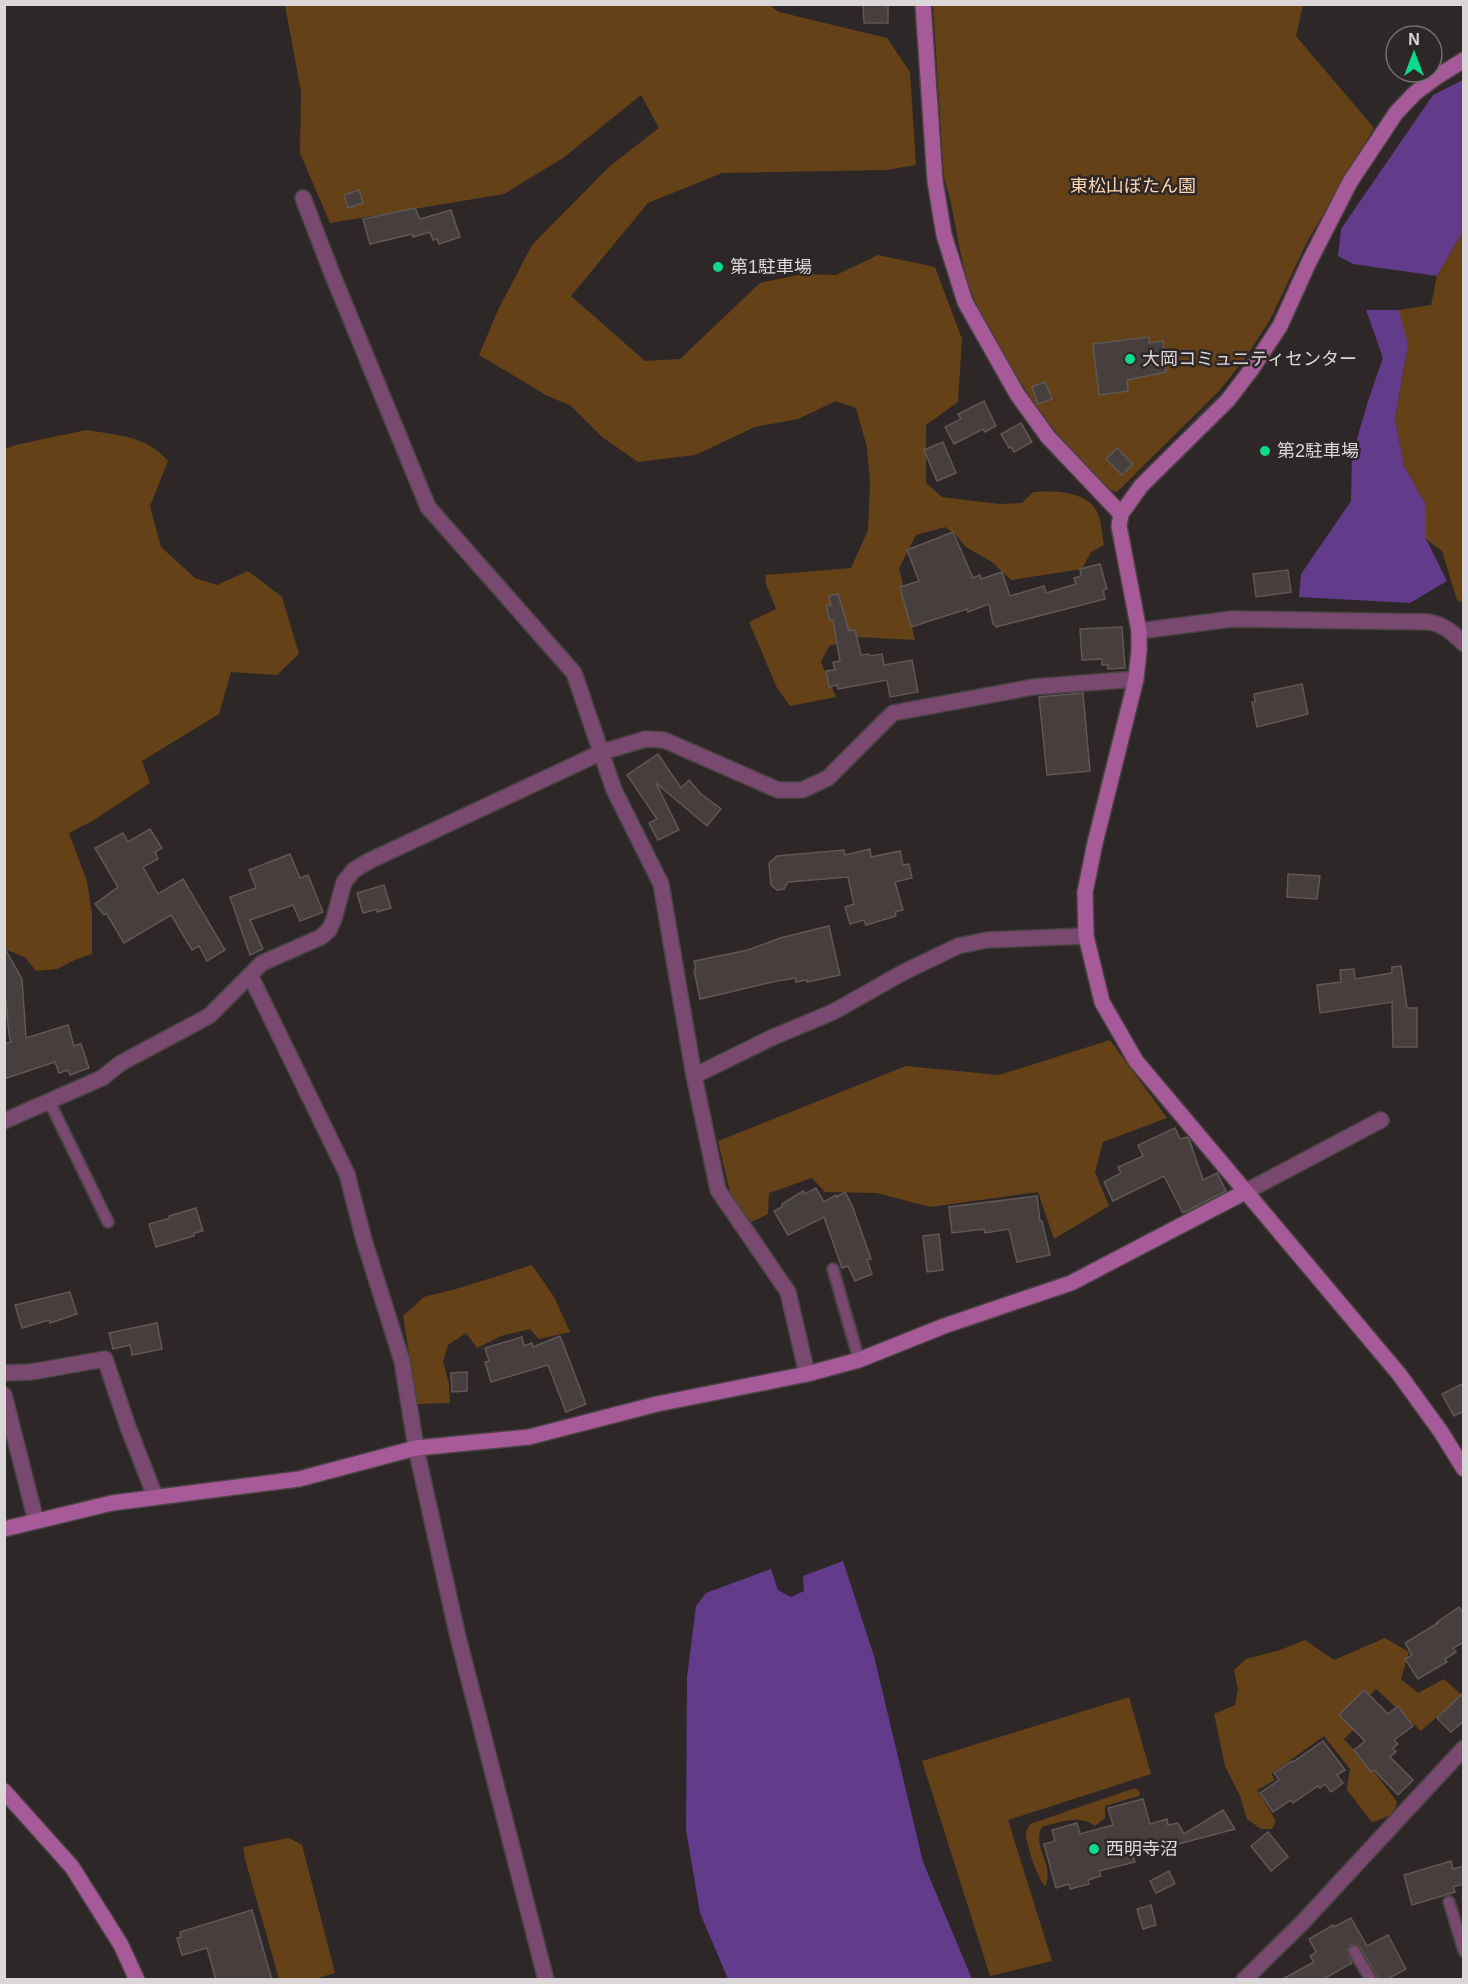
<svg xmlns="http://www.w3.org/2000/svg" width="1468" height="1984" font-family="Arial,'Noto Sans JP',sans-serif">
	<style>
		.green { fill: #654118 }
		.water { fill: #623b8b }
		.building { fill: #473f3d; stroke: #5f5855; stroke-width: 1.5 }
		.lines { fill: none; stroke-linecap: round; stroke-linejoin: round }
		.lane-casing { stroke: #4a4344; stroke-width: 14 }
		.street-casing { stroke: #4a4344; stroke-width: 18 }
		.secondary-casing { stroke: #4a4344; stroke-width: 18 }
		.lane { stroke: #7a4970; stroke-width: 10 }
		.street { stroke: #7a4970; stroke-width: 15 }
		.secondary { stroke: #a75a98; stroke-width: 15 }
		.poi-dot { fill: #0cd98a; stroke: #2e2728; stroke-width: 2 }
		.labels { text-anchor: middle; stroke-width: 5; stroke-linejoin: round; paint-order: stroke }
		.park-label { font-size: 18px; fill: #fdd8b3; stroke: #2e2728 }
		.poi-label { font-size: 18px; fill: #dbd6d7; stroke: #2e2728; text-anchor: start }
	</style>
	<rect width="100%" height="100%" fill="#2e2728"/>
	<!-- green -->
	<g class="green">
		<path d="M285,5H769L779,12L887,38L910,72L916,165L886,170L722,173L648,203L571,296L645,361L680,359L760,283L803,274L836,275L878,255L935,267L962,339L958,402L926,425V483L942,497L999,504L1022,503L1033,492C1054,491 1091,490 1099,517C1102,526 1102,536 1104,545L1091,552L1082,569L1011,580L992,562L966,547L955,534L945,527L916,535L899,568L915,640L857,637L829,646L821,662L836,697L790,706L777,688L749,622L776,609L766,584L765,575L851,568L868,530L870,482L867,447L856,408L836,401L798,419L755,427L695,455L638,462L602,437L571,406L546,395L479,355L498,310L532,245L610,166L659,128L641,95L563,158L504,194L330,223L300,153L301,92Z"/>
		<path d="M933,5H1303L1296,36L1374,128L1308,240L1270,320L1244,360L1219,391L1117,492C1103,490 1089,471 1080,461C1044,420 1020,385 995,337C989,325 981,314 975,301C958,262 957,218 944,178Z"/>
		<polygon points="1463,231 1463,603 1457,600 1442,551 1426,539 1426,505 1404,466 1395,419 1407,351 1399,310 1431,305 1437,276"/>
		<path d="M86,430C117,435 147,436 168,461L150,506L161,547L195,578L217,585L248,571L282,597L299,654L277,675L231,672L219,714L142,761L150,783L94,820L69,833L87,881L92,914V954L77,959L57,969L36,971L26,958L5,949V449L16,445Z"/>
		<polygon points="1110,1040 1167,1118 1103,1142 1095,1172 1109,1206 1054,1239 1038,1192 930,1207 877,1193 825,1192 812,1178 769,1193 768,1214 751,1222 731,1196 718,1141 906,1066 999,1075"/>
		<polygon points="532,1265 554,1297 570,1332 539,1339 530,1329 501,1336 477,1348 466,1333 448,1345 443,1361 449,1384 450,1403 417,1404 403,1316 424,1297 463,1287"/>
		<path d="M1385,1638L1409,1652L1401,1679L1418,1693L1444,1679L1462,1695L1421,1731L1376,1689L1345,1722L1356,1727L1344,1739L1373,1770L1397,1802C1395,1816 1383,1819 1372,1822L1347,1790L1350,1769L1324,1736L1271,1774L1275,1780L1257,1790L1276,1821L1272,1829H1261L1247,1819L1240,1796L1225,1766L1214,1714L1235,1705L1238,1689L1234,1670L1246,1659L1280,1650L1305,1640L1334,1660Z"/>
		<polygon points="1129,1697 1151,1774 1008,1820 1052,1961 990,1976 922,1761"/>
		<path d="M1135,1788L1140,1792L1139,1796L1105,1806V1818L1095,1826C1079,1814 1060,1822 1042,1827C1031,1846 1056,1867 1045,1886C1037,1877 1026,1845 1026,1832C1027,1829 1029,1826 1030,1824Z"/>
		<polygon points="289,1838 302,1845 335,1973 315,1979 279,1979 245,1859 243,1847"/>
	</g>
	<!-- water -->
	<g class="water">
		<polygon points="1463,80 1463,231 1437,276 1353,264 1338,256 1341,229 1433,95"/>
		<polygon points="1366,310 1399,310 1408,344 1395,419 1404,466 1426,505 1426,539 1447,581 1410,603 1299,597 1301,574 1351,501 1352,456 1368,401 1383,358"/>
		<polygon points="843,1561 874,1656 923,1862 972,1979 728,1979 700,1913 686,1830 687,1677 696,1606 706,1593 771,1569 778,1590 791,1597 804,1591 803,1576"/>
	</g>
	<!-- building -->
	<g class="building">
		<polygon points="863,4 888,4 888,23 864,23"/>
		<polygon points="359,190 363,203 348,208 344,195"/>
		<polygon points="415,208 420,219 451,210 460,237 439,244 437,239 433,240 430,232 413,237 412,234 370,244 363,219"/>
		<polygon points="1149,337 1149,343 1163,341 1166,372 1127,380 1128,391 1099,395 1093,344"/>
		<polygon points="1045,382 1052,399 1038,404 1032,387"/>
		<polygon points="984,401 996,426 985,432 983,429 954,444 945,427 961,419 958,414"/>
		<polygon points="1021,423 1032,442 1014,452 1011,447 1009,448 1001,434"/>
		<polygon points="943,442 956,473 937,481 924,450"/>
		<polygon points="1117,448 1133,464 1122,475 1106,459"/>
		<polygon points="953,532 973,578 980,575 981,579 1002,572 1010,596 1044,586 1046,593 1076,584 1074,578 1081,576 1080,569 1100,564 1107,589 1103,590 1105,599 996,627 995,624 993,624 989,604 968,612 967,609 911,627 900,587 919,581 907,550"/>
		<polygon points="1288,570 1291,592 1256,597 1253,574"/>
		<polygon points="838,594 849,631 855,630 861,655 869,654 869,656 882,654 884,665 912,660 918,692 890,697 887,680 838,689 837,685 829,687 826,671 835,670 833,662 840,661 833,620 830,620 826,606 831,605 829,596"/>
		<polygon points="1122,627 1125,668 1108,669 1108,665 1102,665 1102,659 1082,660 1080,629"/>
		<polygon points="1302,684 1308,714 1257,727 1252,702 1255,702 1254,694"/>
		<polygon points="1083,693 1090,771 1047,775 1039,697"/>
		<polygon points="658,754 681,788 689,780 701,794 721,809 707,826 656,783 679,830 658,840 649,823 657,819 627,775"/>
		<polygon points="150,829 162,848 155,852 158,859 143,867 158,894 183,879 225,950 207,961 199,946 192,950 171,915 124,943 106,913 104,915 95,904 118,887 95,848 123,833 128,842"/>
		<polygon points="870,849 871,857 900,851 903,865 909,864 912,878 895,882 903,910 895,912 896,916 866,925 864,920 850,924 845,907 854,904 848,877 788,882 784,889 777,890 771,885 769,863 777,856 844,850 845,855"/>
		<polygon points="290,854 300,878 308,875 323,912 300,921 293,905 250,920 263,949 250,955 230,897 256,888 249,870"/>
		<polygon points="1288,874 1320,876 1317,899 1287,897"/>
		<polygon points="384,885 391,908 377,912 377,909 363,913 357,893"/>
		<polygon points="829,926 840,975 807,982 807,980 796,982 796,978 777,981 700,999 694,970 696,969 694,961 748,950 780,938"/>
		<polygon points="4,947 22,979 26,1038 68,1025 74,1046 81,1044 89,1068 70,1075 68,1070 59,1073 55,1062 4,1079 4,1044 11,1042 9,1034 4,985"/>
		<polygon points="1401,966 1407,1008 1417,1008 1417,1047 1393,1047 1392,1002 1320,1013 1317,985 1341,982 1340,970 1354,969 1355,979 1392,973 1392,967"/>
		<polygon points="1175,1128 1180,1139 1187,1137 1189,1139 1203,1180 1217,1173 1226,1191 1183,1213 1164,1176 1113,1201 1104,1182 1121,1173 1118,1167 1143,1156 1138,1145"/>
		<polygon points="816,1188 824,1202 836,1195 837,1197 845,1192 852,1205 871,1259 867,1260 872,1274 855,1281 848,1266 842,1268 824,1217 788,1235 774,1211 782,1207 782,1204 803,1191 805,1194"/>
		<polygon points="1037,1196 1040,1221 1042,1221 1050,1255 1017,1262 1009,1229 985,1233 984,1229 952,1233 949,1207"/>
		<polygon points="196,1208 203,1231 194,1233 194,1236 156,1247 149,1224 170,1218 169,1216"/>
		<polygon points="939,1234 943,1270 927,1272 923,1236"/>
		<polygon points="70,1292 77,1314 50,1323 49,1320 22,1328 15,1305"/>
		<polygon points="157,1323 162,1349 132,1355 130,1345 113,1349 109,1333"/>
		<polygon points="560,1336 586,1404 566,1412 548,1365 491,1382 485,1362 489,1361 485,1348 522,1337 524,1346 532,1343 533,1347"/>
		<polygon points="467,1372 467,1391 452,1392 451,1373"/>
		<polygon points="1464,1383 1464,1411 1454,1416 1442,1394"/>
		<polygon points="1459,1607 1464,1615 1464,1642 1453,1648 1456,1652 1445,1659 1447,1662 1418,1679 1405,1659 1412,1655 1405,1643 1438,1623 1437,1622"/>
		<polygon points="1364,1690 1388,1714 1398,1706 1413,1726 1394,1740 1398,1744 1393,1748 1396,1752 1390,1757 1413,1780 1398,1795 1374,1770 1371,1772 1354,1750 1365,1741 1339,1715"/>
		<polygon points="1464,1692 1464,1721 1451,1732 1437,1718"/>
		<polygon points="1323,1741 1345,1770 1337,1775 1343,1783 1331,1792 1325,1784 1320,1788 1318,1786 1293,1803 1291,1800 1273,1812 1260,1793 1279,1780 1274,1773 1292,1761 1293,1762"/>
		<polygon points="1143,1799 1150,1824 1167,1819 1168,1825 1178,1823 1184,1834 1223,1810 1235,1829 1133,1856 1135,1862 1099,1871 1101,1876 1088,1880 1089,1884 1070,1889 1069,1884 1056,1888 1044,1844 1055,1841 1052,1830 1077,1823 1080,1834 1113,1825 1108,1808"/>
		<polygon points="1268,1832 1288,1857 1271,1871 1251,1846"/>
		<polygon points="1451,1861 1453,1869 1464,1866 1464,1884 1453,1887 1455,1892 1412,1905 1404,1875"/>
		<polygon points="1169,1871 1175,1884 1156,1893 1150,1881"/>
		<polygon points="1151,1905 1156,1925 1143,1929 1137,1909"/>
		<polygon points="252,1910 272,1980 216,1980 207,1948 182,1955 177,1938 181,1937 180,1932"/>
		<polygon points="1351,1918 1367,1946 1388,1935 1406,1969 1386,1980 1379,1980 1360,1947 1353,1944 1350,1945 1347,1950 1352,1963 1322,1980 1281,1980 1314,1962 1310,1956 1316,1952 1309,1939 1333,1925 1334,1927"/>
	</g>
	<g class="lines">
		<defs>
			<g id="lane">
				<polyline points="49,1101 108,1222"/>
				<polyline points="833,1269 859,1360"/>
				<polyline points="1449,1902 1464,1951"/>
				<polyline points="1354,1951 1371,1980"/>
			</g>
			<g id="street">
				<polyline points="303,198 331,271 428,507 574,673 614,790 661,884 694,1076 718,1190 788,1292 807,1374"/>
				<path d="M1139,631L1232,619L1429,622C1445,625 1453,633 1464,644"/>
				<polyline points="250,975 347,1174 364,1240 402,1361 416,1448 457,1633 546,1980"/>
				<polyline points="694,1076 771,1038 833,1012 904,972 958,946 987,940 1086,936"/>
				<polyline points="4,1121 102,1078 121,1063 209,1016 262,963 321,937 329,930 334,919 344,882 354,870 369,861 602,752 646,739 664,740 778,790 802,790 828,778 893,713 1033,687 1136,679"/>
				<polyline points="1245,1192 1381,1120"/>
				<polyline points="4,1373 31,1372 105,1359 128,1427 155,1496"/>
				<polyline points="4,1395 36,1521"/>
				<polyline points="1244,1980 1302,1923 1464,1748"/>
			</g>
			<g id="secondary">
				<polyline points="923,4 935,181 944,235 965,302 1017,394 1048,437 1121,514"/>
				<polyline points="1464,60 1438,76 1415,93 1396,113 1350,182 1309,262 1280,326 1251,370 1228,400 1141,486 1121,514 1119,526 1139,631 1139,651 1136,679 1095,843 1085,892 1086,936 1102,1002 1136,1061 1399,1374 1441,1432 1464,1469"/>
				<polyline points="4,1529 112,1503 299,1479 416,1448 529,1437 657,1404 807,1374 859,1360 944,1326 1071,1283 1245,1192"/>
				<polyline points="4,1791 72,1867 121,1945 137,1980"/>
			</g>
		</defs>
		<!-- lane casing -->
		<use href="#lane" class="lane-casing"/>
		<!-- street casing -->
		<use href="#street" class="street-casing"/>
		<!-- secondary casing -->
		<use href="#secondary" class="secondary-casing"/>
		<!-- lane -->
		<use href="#lane" class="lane"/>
		<!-- street -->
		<use href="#street" class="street"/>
		<!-- secondary -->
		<use href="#secondary" class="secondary"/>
	</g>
	<!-- markers -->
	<g class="poi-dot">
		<circle cx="718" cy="267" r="6"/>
		<circle cx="1130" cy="359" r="6"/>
		<circle cx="1265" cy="451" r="6"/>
		<circle cx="1094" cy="1849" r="6"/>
	</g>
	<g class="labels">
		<!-- park labels -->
		<g class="park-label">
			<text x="1133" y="192">東松山ぼたん園</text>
		</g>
		<!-- poi labels -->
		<g class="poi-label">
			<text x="730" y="273">第1駐車場</text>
			<text x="1142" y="365">大岡コミュニティセンター</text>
			<text x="1277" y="457">第2駐車場</text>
			<text x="1106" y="1855">西明寺沼</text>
		</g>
	</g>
	<!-- border -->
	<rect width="1468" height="1984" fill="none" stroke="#dbd6d7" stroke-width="12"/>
	<!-- north arrow -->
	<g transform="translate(1414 54)"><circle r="28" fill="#2e2728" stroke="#736d6e" stroke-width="1.5"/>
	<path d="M0-4.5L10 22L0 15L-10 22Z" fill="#0cd98a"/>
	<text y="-9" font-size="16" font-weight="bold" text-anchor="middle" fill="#dbd6d7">N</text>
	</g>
</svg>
